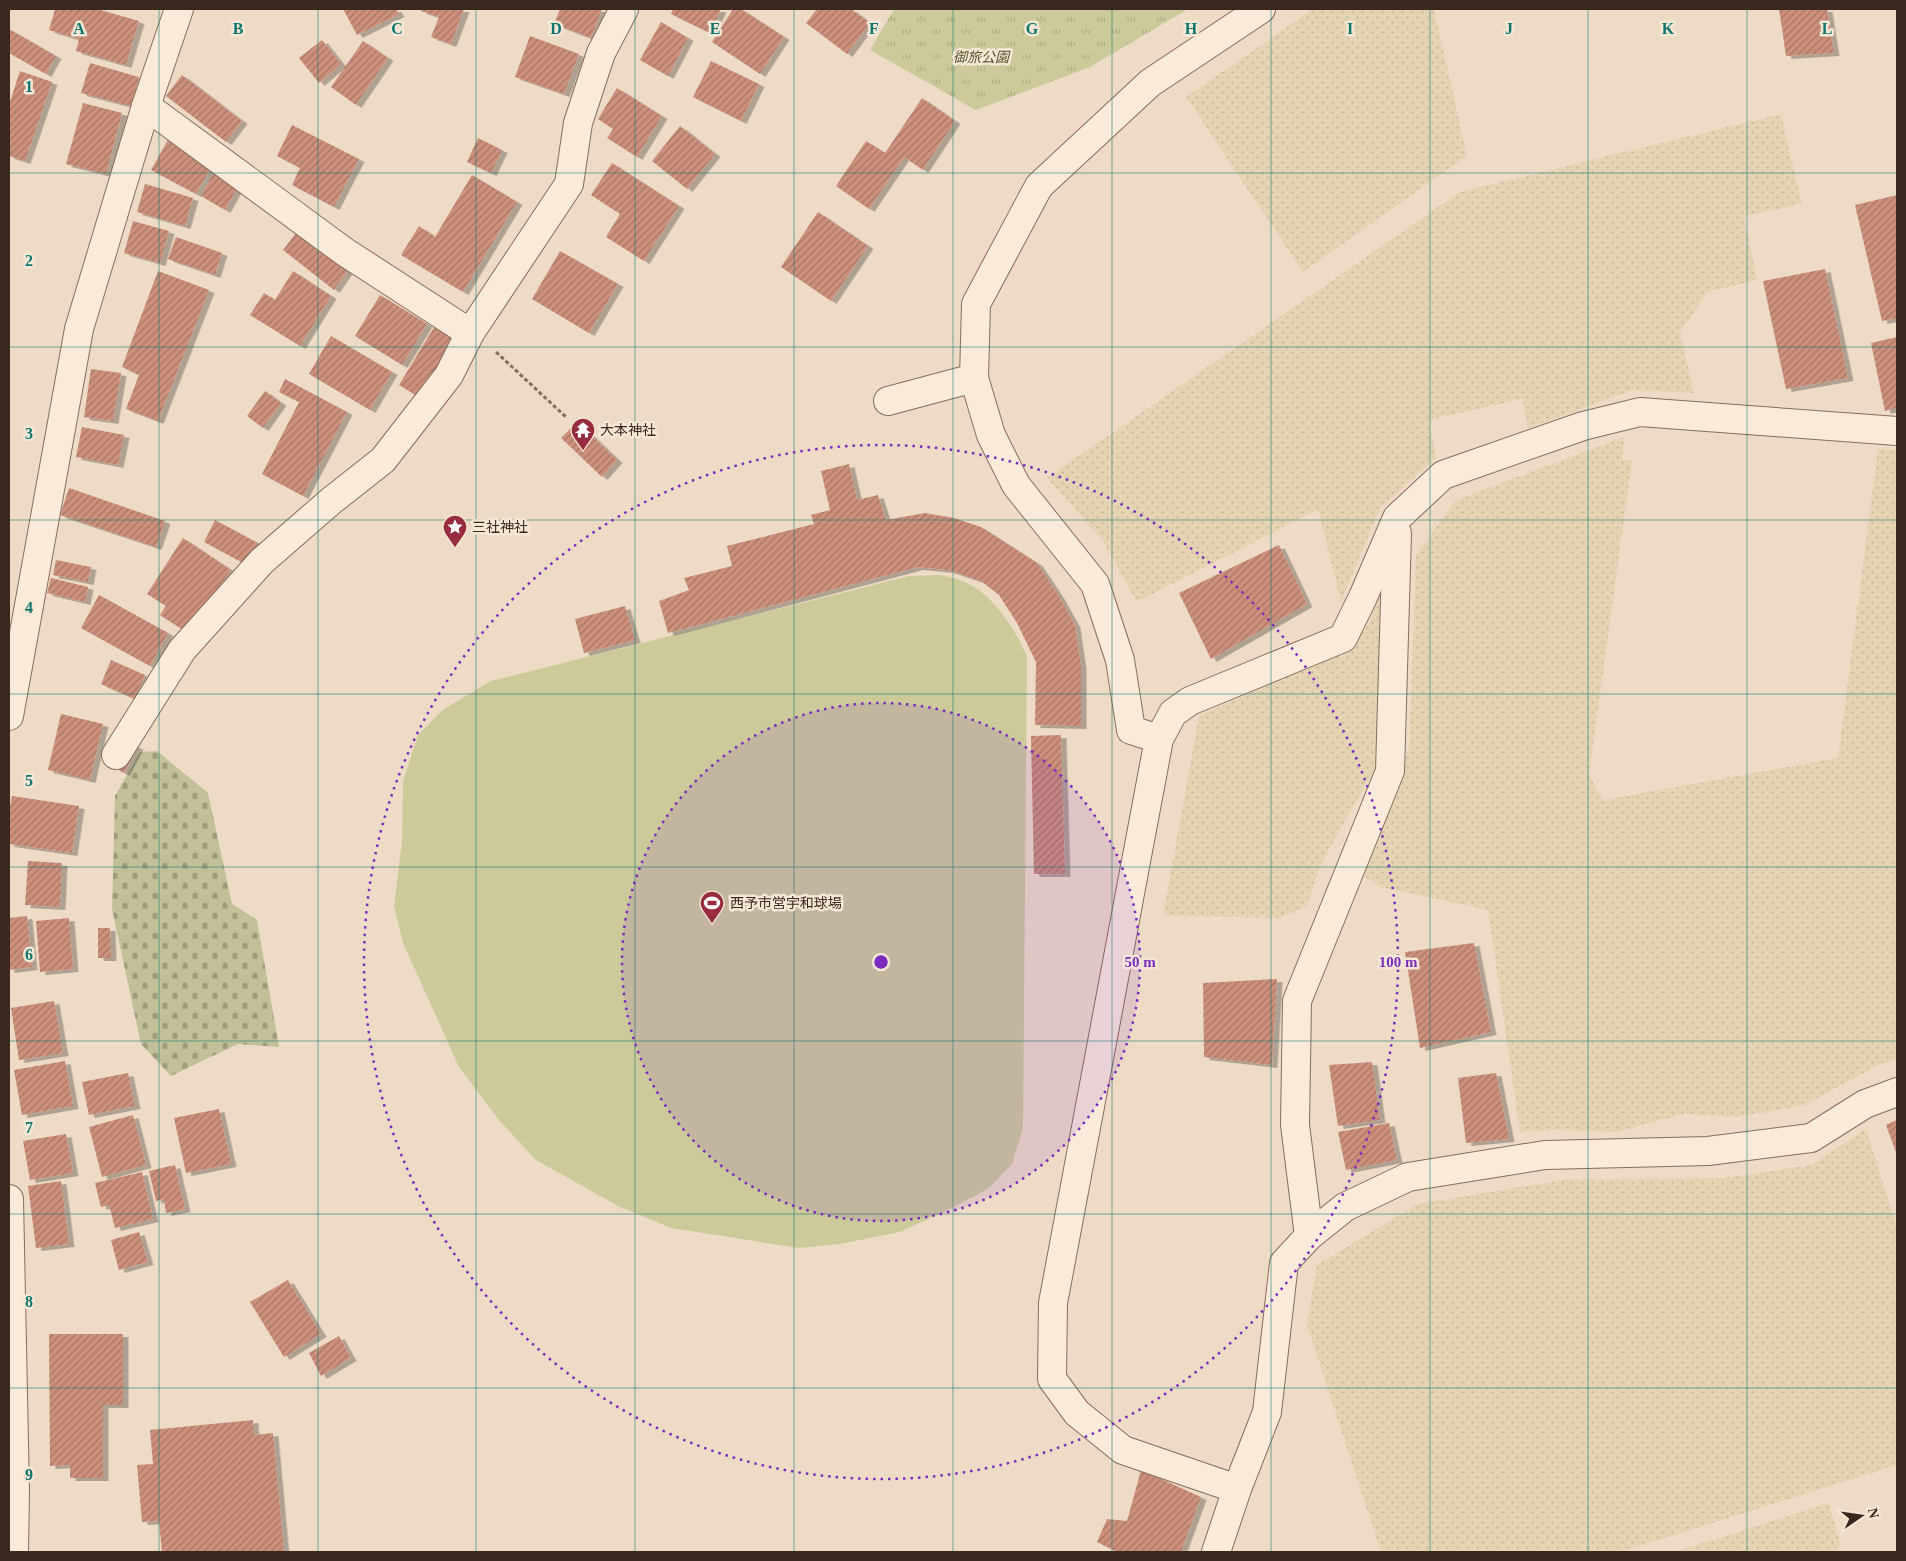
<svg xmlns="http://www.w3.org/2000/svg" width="1906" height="1561" font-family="'Times New Roman','Noto Sans JP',serif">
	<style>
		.farmland { fill: url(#farmland-dots) }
		.cemetery { fill: url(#cemetery-stones) }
		.park { fill: url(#park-tufts) }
		.pitch { fill: #ccca9a }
		.building { fill: url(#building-hatch); filter: url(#shadow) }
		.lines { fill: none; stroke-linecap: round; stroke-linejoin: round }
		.minor-casing { stroke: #896c5c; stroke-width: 30 }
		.path { stroke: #896c5c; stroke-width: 3; stroke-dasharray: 4 2.5; stroke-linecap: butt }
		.minor { stroke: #f9ead9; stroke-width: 28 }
		.grid { fill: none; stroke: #0f766e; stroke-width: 1; stroke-opacity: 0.55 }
		.ring { fill: none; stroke: #7b2cbf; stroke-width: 2.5; stroke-dasharray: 2.5 5 }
		.labels { text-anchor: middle; stroke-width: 5; stroke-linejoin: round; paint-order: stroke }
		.park-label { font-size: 14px; font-style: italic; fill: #525626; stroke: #f5e7d5 }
		.poi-label { font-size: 14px; fill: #3a281f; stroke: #f5e7d5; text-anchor: start }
		.grid-label { font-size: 16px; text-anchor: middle; font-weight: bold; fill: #0f766e; stroke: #f5e7d5; stroke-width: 5; stroke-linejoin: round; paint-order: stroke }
		.centre { fill: #7b2cbf; stroke: #f5e7d5; stroke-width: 2.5 }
		.ring-label { font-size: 15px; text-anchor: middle; font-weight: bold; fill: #7b2cbf; stroke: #f5e7d5; stroke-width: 5; stroke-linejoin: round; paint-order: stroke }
	</style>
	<defs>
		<pattern id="farmland-dots" width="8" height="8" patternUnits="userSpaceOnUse" patternTransform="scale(1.25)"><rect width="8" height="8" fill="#e4d4b3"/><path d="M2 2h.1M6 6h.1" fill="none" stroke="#c4b69a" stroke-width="1.8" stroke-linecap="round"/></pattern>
		<pattern id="cemetery-stones" width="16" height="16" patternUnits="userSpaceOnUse" patternTransform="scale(1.25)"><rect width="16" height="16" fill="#c1c099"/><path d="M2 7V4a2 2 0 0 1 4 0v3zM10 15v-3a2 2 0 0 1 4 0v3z" fill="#9e9c7c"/></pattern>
		<pattern id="park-tufts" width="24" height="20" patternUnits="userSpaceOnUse" patternTransform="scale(1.25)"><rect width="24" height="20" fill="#ccca9a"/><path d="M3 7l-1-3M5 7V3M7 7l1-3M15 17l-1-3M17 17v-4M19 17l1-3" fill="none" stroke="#b0ae84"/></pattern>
		<pattern id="building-hatch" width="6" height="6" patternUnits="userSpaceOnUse" patternTransform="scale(1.25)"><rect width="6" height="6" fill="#cc907c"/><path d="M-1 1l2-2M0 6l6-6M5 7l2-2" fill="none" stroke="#a77665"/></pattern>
		<filter id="shadow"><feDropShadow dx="5.5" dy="3" stdDeviation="0" flood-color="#0004"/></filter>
	</defs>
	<rect width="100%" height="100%" fill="#eedbc6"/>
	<!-- farmland -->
	<g class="farmland">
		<polygon points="1313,9 1434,9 1467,156 1303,272 1186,97"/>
		<polygon points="1781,114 1802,204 1744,216 1757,280 1708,292 1680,332 1694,393 1633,390 1528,428 1522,399 1429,420 1436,458 1380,508 1341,602 1318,509 1137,602 1103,541 1047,478 1460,192"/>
		<polygon points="1624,437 1622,459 1632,461 1589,775 1603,800 1838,758 1878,449 1897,450 1897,1059 1882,1063 1805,1105 1737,1117 1683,1114 1617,1132 1554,1130 1520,1132 1488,910 1381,887 1346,866 1409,751 1416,555 1456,500"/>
		<polygon points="1391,556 1383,754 1321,864 1307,906 1280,918 1163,916 1199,716 1349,649 1369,624"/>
		<polygon points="1866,1129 1897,1228 1897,1465 1620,1552 1381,1552 1307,1325 1317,1265 1418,1204 1569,1179 1726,1178 1811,1165"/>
		<polygon points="1829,1503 1841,1544 1833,1552 1674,1552"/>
	</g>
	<!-- cemetery -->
	<polygon class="cemetery" points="157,751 208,793 232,904 257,920 279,1047 238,1044 171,1076 141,1044 112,909 115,796 140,752"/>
	<!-- park -->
	<polygon class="park" points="894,9 1188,9 1090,67 976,110 870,50"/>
	<!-- pitch -->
	<path class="pitch" d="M941,575C949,577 959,579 967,583C993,595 1017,631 1027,657L1023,1128L1012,1164L988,1189L946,1211L900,1232L840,1244L799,1248L671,1228L618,1206L536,1160L498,1119L459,1067L403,943L394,906L402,841L403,781L418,735L444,709L491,681L909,576Z"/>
	<!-- building -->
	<g class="building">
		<polygon points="55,9 97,9 139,21 126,65 76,51 79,39 49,30"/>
		<polygon points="343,9 396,9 399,14 357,35"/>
		<polygon points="422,9 464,9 451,44 431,37 439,17 421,11"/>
		<polygon points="560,9 602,9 591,38 554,24"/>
		<polygon points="673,9 721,9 710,33 671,14"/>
		<polygon points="733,9 741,9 784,37 760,74 712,42"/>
		<polygon points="817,9 851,9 870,23 847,54 806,23"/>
		<polygon points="1779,9 1827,9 1834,53 1786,56"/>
		<polygon points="661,22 688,38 668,76 640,60"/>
		<polygon points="9,29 56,56 46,74 9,53"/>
		<polygon points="530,36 579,54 564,94 515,77"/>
		<polygon points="322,40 341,64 319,83 299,58"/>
		<polygon points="363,41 388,58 356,105 331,87"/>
		<polygon points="711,61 759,84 741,121 693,97"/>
		<polygon points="90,63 139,77 131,106 81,93"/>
		<polygon points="20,71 52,82 25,161 9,156 9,105"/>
		<polygon points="182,75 242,121 226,142 166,96"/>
		<polygon points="617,88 662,116 637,157 607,138 613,129 598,119"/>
		<polygon points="922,98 955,121 923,170 904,157 869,209 836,186 866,141 885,153"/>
		<polygon points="83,103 122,113 106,174 66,164"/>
		<polygon points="292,125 359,159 334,207 292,185 300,168 277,156"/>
		<polygon points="680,126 715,154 687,189 652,161"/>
		<polygon points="169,138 214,162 196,194 151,170"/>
		<polygon points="478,138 502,150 491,173 467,162"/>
		<polygon points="612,163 679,206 644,261 606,237 620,214 591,195"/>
		<polygon points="216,168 240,183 225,210 201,196"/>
		<polygon points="472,175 517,202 463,292 401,255 419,226 435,237"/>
		<polygon points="145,184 193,198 185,226 137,212"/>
		<polygon points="1897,195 1897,318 1882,321 1855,205"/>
		<polygon points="818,212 868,246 831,301 781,267"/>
		<polygon points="133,221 169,231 160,263 124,253"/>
		<polygon points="300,228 350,267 334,290 283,250"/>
		<polygon points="176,237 222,253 215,275 168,259"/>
		<polygon points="560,251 618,284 589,333 532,299"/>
		<polygon points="1825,269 1848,378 1786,389 1763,281"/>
		<polygon points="158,271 209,290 158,421 126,409 139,375 122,367"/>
		<polygon points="293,271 331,296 300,346 250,315 264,293 275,300"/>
		<polygon points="380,295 427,324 402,365 355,336"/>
		<polygon points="436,324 460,338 422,399 399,385"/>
		<polygon points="331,336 392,372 370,410 309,374"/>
		<polygon points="1897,337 1897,408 1885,411 1871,343"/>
		<polygon points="91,369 121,373 113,421 84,417"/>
		<polygon points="285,379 347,412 303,496 262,474 299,402 279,392"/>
		<polygon points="265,391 281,403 263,428 247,416"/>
		<polygon points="577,422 617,460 602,477 561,438"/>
		<polygon points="82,427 124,435 118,465 76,457"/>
		<polygon points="849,464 857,500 878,495 886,520 925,513 954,518 981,527 1037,563 1059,596 1075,625 1081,666 1081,726 1035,725 1036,662 1017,623 999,595 981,581 948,570 918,567 668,633 659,601 689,590 684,578 732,566 727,546 814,524 811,515 830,510 821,471"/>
		<polygon points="69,488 165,521 156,547 60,515"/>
		<polygon points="215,520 258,543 247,565 204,542"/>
		<polygon points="183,538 231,570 189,634 160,615 166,606 147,594"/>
		<polygon points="1279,545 1307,604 1211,659 1179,593"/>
		<polygon points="56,560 91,567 88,582 53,575"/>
		<polygon points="51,578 88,587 85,602 47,593"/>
		<polygon points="99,595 168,633 150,666 81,628"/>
		<polygon points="625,606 635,640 584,653 575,619"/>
		<polygon points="111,660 145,675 135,699 101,684"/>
		<polygon points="61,714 103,724 90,780 48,770"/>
		<polygon points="1061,735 1065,874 1034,874 1031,736"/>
		<polygon points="129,742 138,747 124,773 115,768"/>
		<polygon points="12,796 79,806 72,853 9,844 9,813"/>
		<polygon points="28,861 62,863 60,907 25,905"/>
		<polygon points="27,916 32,967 9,970 9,918"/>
		<polygon points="69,918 73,969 40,972 36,921"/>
		<polygon points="98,928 110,928 111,958 98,958"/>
		<polygon points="1474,943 1491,1032 1420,1048 1405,952"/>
		<polygon points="1277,979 1272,1065 1204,1057 1203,983"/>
		<polygon points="54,1001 63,1053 19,1060 11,1008"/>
		<polygon points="65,1061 73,1106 22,1115 14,1070"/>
		<polygon points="1372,1062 1380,1120 1338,1126 1329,1065"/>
		<polygon points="128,1073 135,1106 89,1115 82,1082"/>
		<polygon points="1496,1073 1509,1139 1466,1143 1458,1078"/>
		<polygon points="219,1109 231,1164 186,1173 174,1118"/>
		<polygon points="133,1115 146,1165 102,1177 89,1127"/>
		<polygon points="1897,1120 1897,1155 1886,1125"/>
		<polygon points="1389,1123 1397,1160 1346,1170 1338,1132"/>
		<polygon points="66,1134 73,1173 30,1180 23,1141"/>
		<polygon points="175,1165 185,1209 166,1213 164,1199 156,1201 149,1171"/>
		<polygon points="142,1172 153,1219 115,1228 109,1205 101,1207 95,1183"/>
		<polygon points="61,1181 69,1244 36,1248 28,1186"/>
		<polygon points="139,1232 148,1262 119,1270 111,1240"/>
		<polygon points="288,1280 321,1334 284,1357 250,1302"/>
		<polygon points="49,1334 123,1334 123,1405 103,1405 103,1478 70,1478 70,1465 50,1466"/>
		<polygon points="339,1336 351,1358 321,1376 309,1353"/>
		<polygon points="253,1420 254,1435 273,1433 284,1552 162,1552 159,1521 142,1522 137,1465 153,1464 150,1430"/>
		<polygon points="1141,1470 1201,1497 1181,1552 1118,1552 1097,1542 1107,1519 1127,1521"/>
	</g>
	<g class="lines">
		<defs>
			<g id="minor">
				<polyline points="146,106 345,252 470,333"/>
				<polyline points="888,401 974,378"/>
				<polyline points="9,716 79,329 146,106 179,9"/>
				<polyline points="1159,739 1173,713 1190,701 1343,638 1363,597 1397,518 1443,475 1583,426 1640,412 1897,431"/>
				<polyline points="116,755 182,650 262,561 331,501 383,460 449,375 470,333 569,184 578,123 601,53 624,9"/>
				<polyline points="9,1199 15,1491 14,1552"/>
				<polyline points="1309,1236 1295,1125 1297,1001 1390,771 1397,533"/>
				<polyline points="1237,1489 1123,1450 1077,1413 1052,1379 1053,1303 1159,739 1131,730 1120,660 1095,584 1016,485 991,435 974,378 976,304 1039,186 1150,83 1261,9"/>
				<polyline points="1216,1552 1237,1489 1267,1412 1284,1263 1309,1236 1345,1207 1408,1177 1545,1155 1708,1151 1811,1138 1865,1104 1897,1092"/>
			</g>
		</defs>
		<!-- minor casing -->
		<use href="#minor" class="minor-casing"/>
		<!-- path -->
		<polyline class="path" points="496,352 566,417"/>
		<!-- minor -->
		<use href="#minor" class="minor"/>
	</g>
	<!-- grid -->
	<path class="grid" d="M159,9V1552M318,9V1552M476,9V1552M635,9V1552M794,9V1552M953,9V1552M1112,9V1552M1271,9V1552M1430,9V1552M1588,9V1552M1747,9V1552M9,173H1897M9,347H1897M9,520H1897M9,694H1897M9,867H1897M9,1041H1897M9,1214H1897M9,1388H1897"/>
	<!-- distance rings -->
	<circle cx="881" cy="962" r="259" fill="#7b2cbf" fill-opacity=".12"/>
	<g class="ring">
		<circle cx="881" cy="962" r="259"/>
		<circle cx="881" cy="962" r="517"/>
	</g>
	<!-- icons -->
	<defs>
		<symbol id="temple-pin" viewBox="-11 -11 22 30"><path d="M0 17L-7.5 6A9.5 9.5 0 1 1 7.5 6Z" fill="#982c3f" stroke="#f5e7d5"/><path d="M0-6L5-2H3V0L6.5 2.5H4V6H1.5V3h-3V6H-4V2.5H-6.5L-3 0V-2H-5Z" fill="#fff"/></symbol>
		<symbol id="sight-pin" viewBox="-11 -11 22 30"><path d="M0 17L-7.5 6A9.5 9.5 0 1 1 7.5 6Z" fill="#982c3f" stroke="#f5e7d5"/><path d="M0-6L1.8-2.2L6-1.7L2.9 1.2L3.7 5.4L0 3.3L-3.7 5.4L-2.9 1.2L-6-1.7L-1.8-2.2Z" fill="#fff"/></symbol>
		<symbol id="stadium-pin" viewBox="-11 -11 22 30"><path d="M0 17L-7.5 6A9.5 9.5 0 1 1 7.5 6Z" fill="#982c3f" stroke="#f5e7d5"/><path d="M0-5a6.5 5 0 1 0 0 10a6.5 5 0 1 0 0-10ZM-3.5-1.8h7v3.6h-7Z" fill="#fff"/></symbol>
	</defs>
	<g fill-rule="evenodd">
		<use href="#temple-pin" x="569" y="416" width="28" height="38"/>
		<use href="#sight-pin" x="441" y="513" width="28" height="38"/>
		<use href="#stadium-pin" x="698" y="889" width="28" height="38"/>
	</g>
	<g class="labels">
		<!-- park labels -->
		<g class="park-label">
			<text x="981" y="62">御旅公園</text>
		</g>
		<!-- poi labels -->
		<g class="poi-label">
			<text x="600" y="435">大本神社</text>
			<text x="472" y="532">三社神社</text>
			<text x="730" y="908">西予市営宇和球場</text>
		</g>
	</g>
	<g class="grid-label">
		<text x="79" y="34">A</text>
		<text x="238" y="34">B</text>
		<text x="397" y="34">C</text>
		<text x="556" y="34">D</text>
		<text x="715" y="34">E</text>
		<text x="874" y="34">F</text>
		<text x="1032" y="34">G</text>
		<text x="1191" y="34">H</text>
		<text x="1350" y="34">I</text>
		<text x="1509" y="34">J</text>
		<text x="1668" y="34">K</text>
		<text x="1827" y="34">L</text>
		<text x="29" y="92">1</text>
		<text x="29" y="266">2</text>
		<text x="29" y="439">3</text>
		<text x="29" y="613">4</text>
		<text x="29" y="786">5</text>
		<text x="29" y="960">6</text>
		<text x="29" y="1133">7</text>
		<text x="29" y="1307">8</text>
		<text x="29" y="1480">9</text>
	</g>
	<circle cx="881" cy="962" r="8" class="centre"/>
	<g class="ring-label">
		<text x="1140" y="967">50 m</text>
		<text x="1398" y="967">100 m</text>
	</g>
	<!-- border -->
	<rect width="1906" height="1561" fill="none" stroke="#3a281f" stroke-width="20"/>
	<!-- north arrow -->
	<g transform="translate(1861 1516) rotate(77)" stroke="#f5e7d5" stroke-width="4" paint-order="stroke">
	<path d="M0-4L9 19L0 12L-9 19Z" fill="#3a281f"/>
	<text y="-8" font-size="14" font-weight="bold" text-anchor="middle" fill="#3a281f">N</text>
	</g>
</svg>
